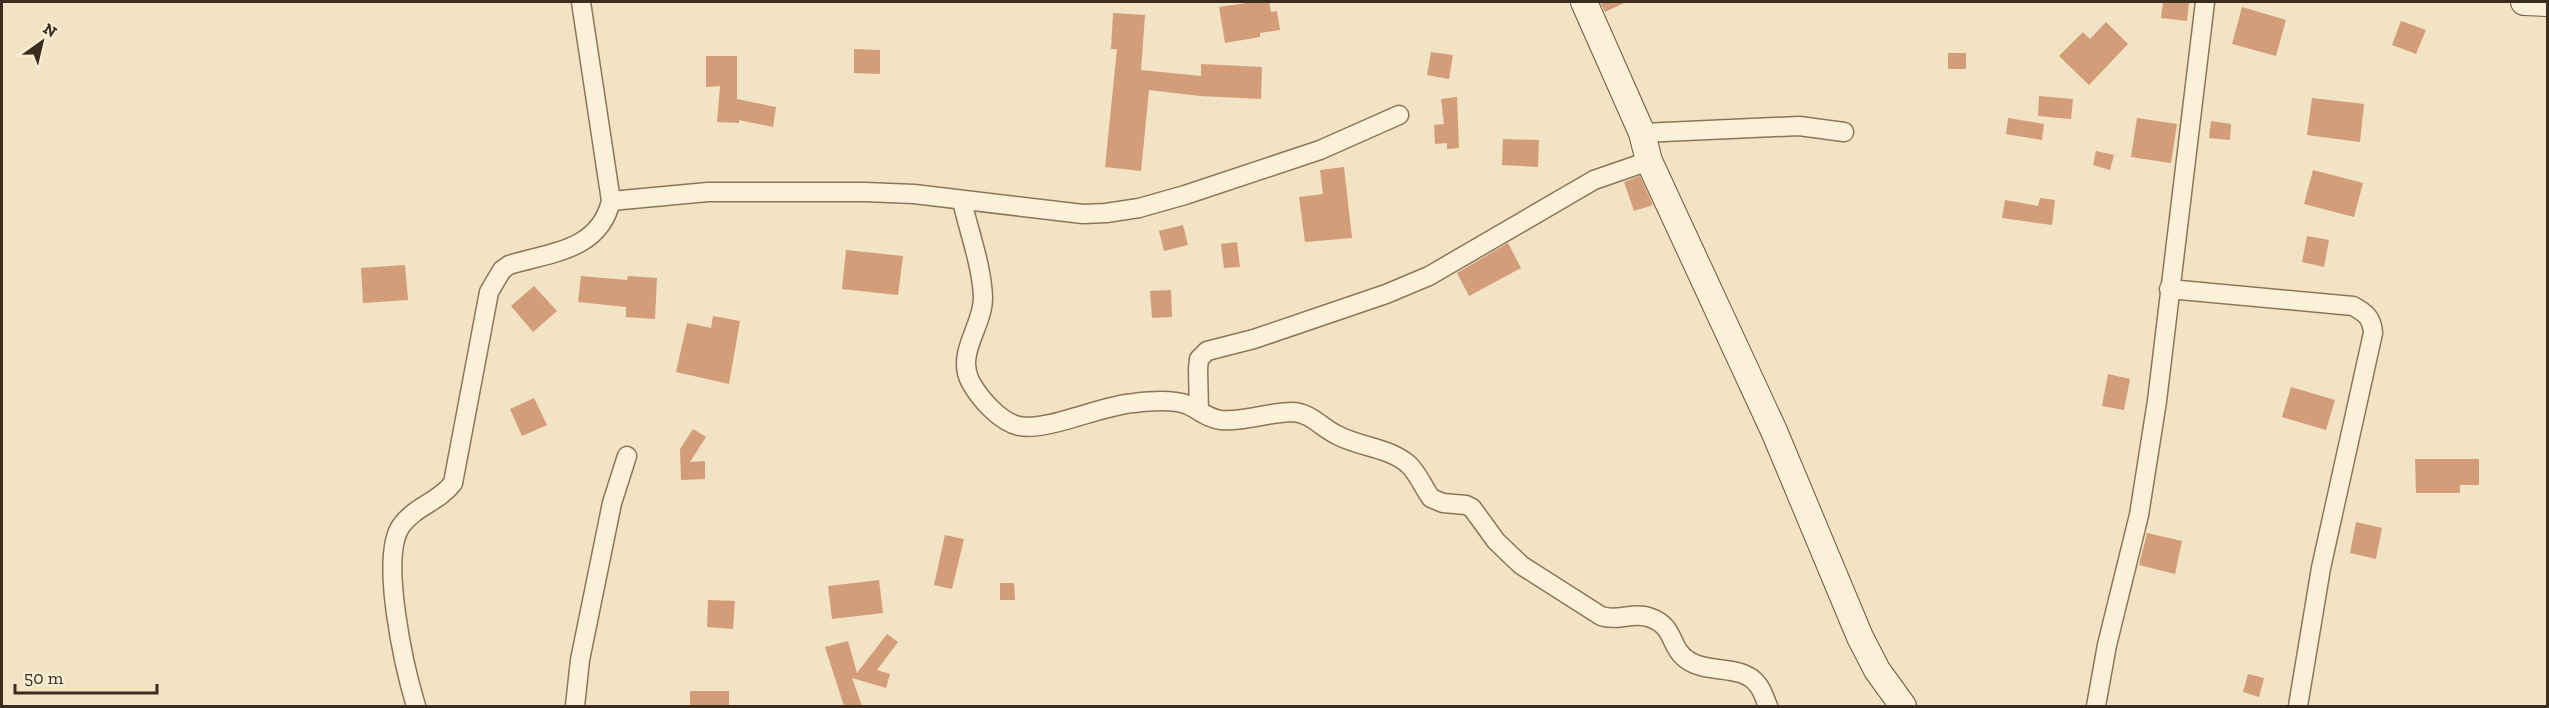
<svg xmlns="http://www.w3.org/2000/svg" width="2549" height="708" font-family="'Zilla Slab',serif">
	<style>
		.building { fill: #d29d78 }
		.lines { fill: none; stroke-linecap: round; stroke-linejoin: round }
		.street-casing { stroke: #8d7559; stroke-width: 21 }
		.secondary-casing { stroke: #6f553c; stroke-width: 28 }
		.street { stroke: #fbf0d8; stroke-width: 18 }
		.secondary { stroke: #fbf0d8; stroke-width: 26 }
	</style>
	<rect width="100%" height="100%" fill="#f1e3c4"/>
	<!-- building -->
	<g class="building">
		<polygon points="1254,2 1269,2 1271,12 1277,11 1280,30 1260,33 1260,37 1225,43 1219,7"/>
		<polygon points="1600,2 1626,2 1605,12"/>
		<polygon points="2163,2 2189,2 2187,21 2161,18"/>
		<polygon points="2242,7 2286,20 2276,56 2232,44"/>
		<polygon points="1113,13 1145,15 1141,70 1201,76 1201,64 1262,67 1261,99 1200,96 1149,90 1141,171 1105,167 1117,49 1111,49"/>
		<polygon points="2401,21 2426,30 2416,54 2392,45"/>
		<polygon points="2106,22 2128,44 2089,85 2059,56 2083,32 2090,39"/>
		<polygon points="854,49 880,50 880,74 854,73"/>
		<polygon points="1431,52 1453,55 1449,79 1427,75"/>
		<rect x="1948" y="53" width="18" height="16"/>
		<polygon points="706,56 737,56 737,99 776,107 773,127 739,120 739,123 717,122 720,86 706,87"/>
		<polygon points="2039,96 2073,99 2071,119 2038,116"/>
		<polygon points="1457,97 1459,148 1447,149 1447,143 1435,144 1434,125 1444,124 1441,99"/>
		<polygon points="2312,98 2364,104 2360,142 2307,135"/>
		<polygon points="2008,118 2044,124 2042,140 2006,134"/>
		<polygon points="2137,118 2177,124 2171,163 2131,157"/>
		<polygon points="2211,121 2231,124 2230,140 2209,138"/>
		<polygon points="1503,139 1539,140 1538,167 1502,165"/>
		<polygon points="2096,151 2114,155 2110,170 2093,165"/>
		<polygon points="1344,167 1352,238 1305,242 1299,197 1323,194 1320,170"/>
		<polygon points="2313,170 2363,183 2354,217 2304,204"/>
		<polygon points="1640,176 1653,205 1634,211 1624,182"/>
		<polygon points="2040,198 2055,200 2052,225 2002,218 2005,200 2038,206"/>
		<polygon points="1183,225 1188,245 1164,251 1159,231"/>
		<polygon points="2307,236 2329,240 2324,267 2302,262"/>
		<polygon points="1237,242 1240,267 1224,268 1221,244"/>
		<polygon points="1508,243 1521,268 1469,296 1457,273"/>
		<polygon points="846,250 903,256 898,295 842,289"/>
		<polygon points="405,265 408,300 363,303 361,268"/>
		<polygon points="581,276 627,280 628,276 657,278 655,319 626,317 626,307 578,302"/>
		<polygon points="534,286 557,311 533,332 511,306"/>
		<polygon points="1171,290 1172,317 1152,318 1150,291"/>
		<polygon points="713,316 740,321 729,384 676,372 687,323 711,328"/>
		<polygon points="2108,374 2130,379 2124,410 2102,406"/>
		<polygon points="2291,387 2335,400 2326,430 2282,417"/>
		<polygon points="534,398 547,425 522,436 510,409"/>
		<polygon points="693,429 706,437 690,462 705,461 705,479 681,480 680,449"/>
		<polygon points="2415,459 2479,459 2479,485 2460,485 2460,493 2416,493"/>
		<polygon points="2356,522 2382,528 2376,559 2350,553"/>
		<polygon points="2147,533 2182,541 2175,574 2139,565"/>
		<polygon points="945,535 964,539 952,589 934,585"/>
		<polygon points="879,580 883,613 832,619 828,586"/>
		<polygon points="1000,583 1014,583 1015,600 1000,600"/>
		<polygon points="708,600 735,601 733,629 707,627"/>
		<polygon points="887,634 898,642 877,670 890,674 886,688 852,678 862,706 844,706 825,647 848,641 857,673"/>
		<polygon points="2248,674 2264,678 2259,697 2243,692"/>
		<rect x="690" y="691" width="39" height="15"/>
	</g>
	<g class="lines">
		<defs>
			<g id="street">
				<polyline points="1642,133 1799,126 1844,132"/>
				<polyline points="611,201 708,192 865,192 914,194 1083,214 1106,213 1139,208 1185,195 1320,150 1399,115"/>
				<path d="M962,201C969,232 982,266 983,298C983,326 956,353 970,381C979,398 1000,422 1019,426C1046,432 1102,405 1134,403C1150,401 1173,399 1188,405C1199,410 1209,419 1221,420C1245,422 1269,412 1293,412C1311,413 1322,428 1337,435C1359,447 1388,447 1408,464C1418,473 1423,487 1431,498L1443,503L1466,505L1472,508L1496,541L1521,565L1601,616C1617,622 1634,611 1651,618C1676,627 1669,649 1689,661C1709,674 1743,664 1758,685C1763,691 1765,700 1768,706"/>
				<path d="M2169,289L2353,306C2366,313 2372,318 2373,333L2321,568L2298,706"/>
				<polyline points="1199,411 1198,369 1199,359 1207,351 1254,339 1386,294 1429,276 1594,180 1649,161"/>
				<path d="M416,706C405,670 379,558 401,526C415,506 439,502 453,483L489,292L502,270L509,265C551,252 599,251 611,201L581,2"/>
				<polyline points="575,706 580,660 612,503 627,456"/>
				<polyline points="2096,706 2107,645 2139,515 2157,401 2205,2"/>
			</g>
			<g id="secondary">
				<polyline points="1584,2 1642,133 1649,161 1774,431 1860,637 1877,670 1903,706"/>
				<polyline points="2524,2 2548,3"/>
			</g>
		</defs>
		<!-- street casing -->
		<use href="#street" class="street-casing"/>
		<!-- secondary casing -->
		<use href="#secondary" class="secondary-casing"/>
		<!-- street -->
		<use href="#street" class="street"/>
		<!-- secondary -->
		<use href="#secondary" class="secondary"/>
	</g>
	<!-- border -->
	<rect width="2549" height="708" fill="none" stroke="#3c2c1e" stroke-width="6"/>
	<!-- north arrow -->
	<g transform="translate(42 42) rotate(34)" stroke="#f8edd4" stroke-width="4.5" paint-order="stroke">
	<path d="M0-4.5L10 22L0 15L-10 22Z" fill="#3c2c1e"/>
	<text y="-9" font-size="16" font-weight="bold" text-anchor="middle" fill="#3c2c1e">N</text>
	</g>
	<!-- scale -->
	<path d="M15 684v9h142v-9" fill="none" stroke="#3c2c1e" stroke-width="3"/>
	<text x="24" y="684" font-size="18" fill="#3c2c1e" stroke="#f8edd4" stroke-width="4.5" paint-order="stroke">50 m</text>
</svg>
